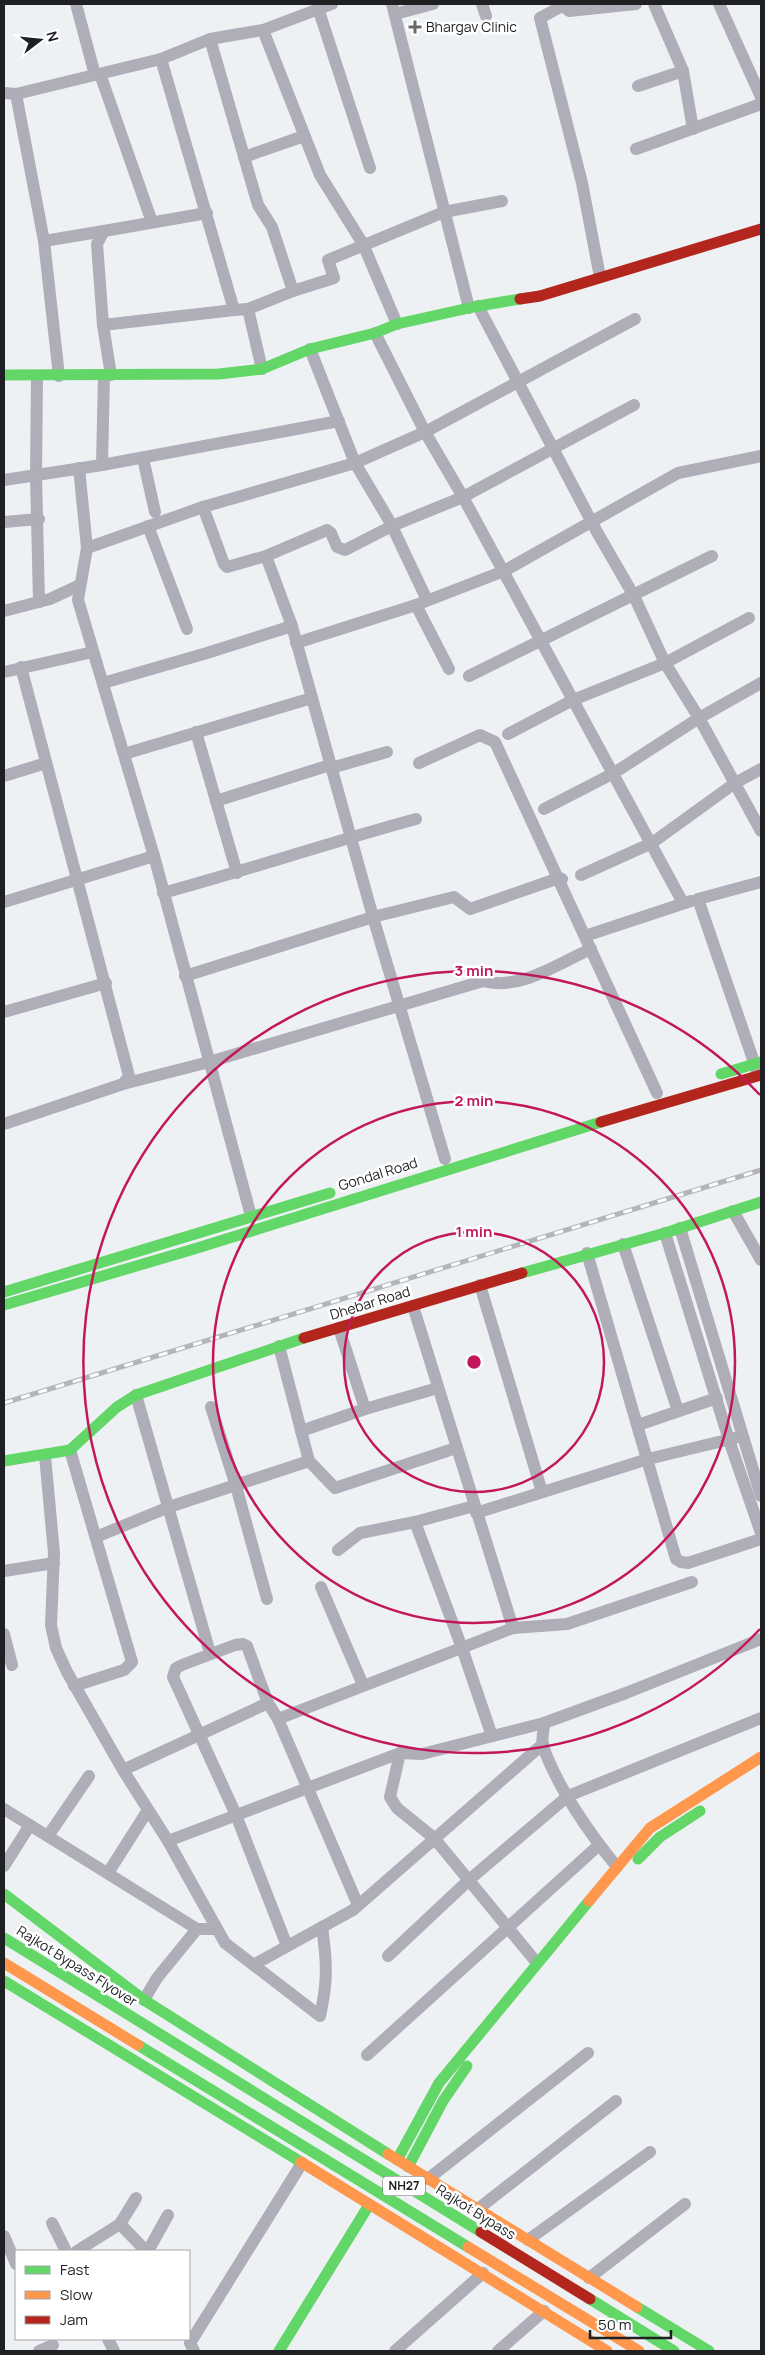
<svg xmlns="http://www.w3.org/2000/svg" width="765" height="2355" font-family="Manrope,sans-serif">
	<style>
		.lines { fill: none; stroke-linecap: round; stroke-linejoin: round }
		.street { stroke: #aeadb8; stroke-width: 12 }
		.fast { stroke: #63d668; stroke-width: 11 }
		.slow { stroke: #ff974d; stroke-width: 11 }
		.jam { stroke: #b3261e; stroke-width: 11 }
		.rail-casing { stroke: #b3b5b9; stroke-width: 5 }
		.rail { stroke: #fff; stroke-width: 3; stroke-dasharray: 9; stroke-linecap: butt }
		.ring { fill: none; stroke: #c2185b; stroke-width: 2.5 }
		.poi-dot { fill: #67696c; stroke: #fff; stroke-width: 2 }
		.labels { text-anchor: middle; stroke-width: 5; stroke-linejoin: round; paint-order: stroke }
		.shield { fill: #fff; stroke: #626365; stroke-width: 1 }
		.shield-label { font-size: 12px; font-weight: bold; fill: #1f2023 }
		.poi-label { font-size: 14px; fill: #1f2023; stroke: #fff; text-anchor: start }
		.street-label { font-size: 14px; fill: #1f2023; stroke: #fff }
		.centre { fill: #c2185b; stroke: #fff; stroke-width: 2.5 }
		.ring-label { font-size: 15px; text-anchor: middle; font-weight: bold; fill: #c2185b; stroke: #fff; stroke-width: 5; stroke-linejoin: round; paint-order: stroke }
	</style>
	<rect width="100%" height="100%" fill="#eef1f4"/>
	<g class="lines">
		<!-- street -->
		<g class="street">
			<polyline points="76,4 95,75"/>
			<polyline points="392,4 469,308"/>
			<polyline points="482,4 486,16"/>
			<polyline points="561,4 569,11 636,4"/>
			<polyline points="654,4 683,71 693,129"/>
			<polyline points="719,4 761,97"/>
			<polyline points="562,6 540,18 582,183 600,277"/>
			<polyline points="318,8 370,168"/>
			<polyline points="395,14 433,4"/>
			<polyline points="263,30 320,175 363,244 397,324"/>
			<polyline points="210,39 258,205 272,227 293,291 248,309"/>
			<polyline points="161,59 234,310 248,309 262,369"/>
			<polyline points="100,74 152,222"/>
			<polyline points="638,86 683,71"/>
			<polyline points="4,93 16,94 161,59 210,39 263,30 332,4"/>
			<polyline points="16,94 44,241 59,376"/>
			<polyline points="636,149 761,104"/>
			<polyline points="244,157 304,136"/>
			<polyline points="44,241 104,231"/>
			<polyline points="293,291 334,278 328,260 444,212 502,201"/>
			<polyline points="478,306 597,532 634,596 665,663 699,718 761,831"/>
			<polyline points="103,325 234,310"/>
			<polyline points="375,333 425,432 463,497 683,903"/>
			<polyline points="310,349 355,463 390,522 427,600"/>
			<polyline points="111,375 103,325 97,244 104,231 207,213"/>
			<polyline points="37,376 36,476 39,602"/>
			<polyline points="143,458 155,512"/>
			<polyline points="102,465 339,421"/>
			<polyline points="79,468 87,548 78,600 154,856 251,1216"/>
			<polyline points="4,480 102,465 104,375"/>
			<polyline points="203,507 224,564 227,567 266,556 327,530 331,533 337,547 345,550 392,526 463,497 634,405"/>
			<polyline points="4,522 39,519"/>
			<polyline points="148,526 187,629"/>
			<polyline points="87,548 203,507 355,463 425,432 635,319"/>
			<polyline points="266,556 292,626 373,917 445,1159"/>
			<polyline points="416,605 449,669"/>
			<polyline points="4,611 50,599 80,585"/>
			<polyline points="296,643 416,605 504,571 678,473 761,456"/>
			<polyline points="4,672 93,652"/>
			<polyline points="469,676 712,556"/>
			<polyline points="103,683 207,653 292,626"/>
			<polyline points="196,732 237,873"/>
			<polyline points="508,734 573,700 665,663 749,618"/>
			<polyline points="124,754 312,698"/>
			<polyline points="419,763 480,735 495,742 657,1093"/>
			<polyline points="331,768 387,752"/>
			<polyline points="4,776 46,763"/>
			<polyline points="216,801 330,765"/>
			<polyline points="544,809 614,773 699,718 761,683"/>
			<polyline points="581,875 652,843 735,783 761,769"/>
			<path d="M163,893C248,870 331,842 416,819"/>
			<polyline points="4,902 154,856"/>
			<polyline points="585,936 691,901"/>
			<polyline points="185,976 373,917 454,897 470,909 559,878 562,879"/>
			<polyline points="4,1012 106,983"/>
			<polyline points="757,1071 698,899 761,882"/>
			<path d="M123,1084L209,1062L483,981C520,991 557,964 591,949"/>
			<polyline points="4,1124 123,1084 129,1076 21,667"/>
			<polyline points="733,1211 761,1260"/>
			<polyline points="680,1228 761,1496"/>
			<polyline points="665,1233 729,1440 761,1533"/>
			<polyline points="623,1244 678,1411"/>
			<polyline points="587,1253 676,1559 681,1562 688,1563 761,1539"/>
			<polyline points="480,1285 542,1492"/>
			<polyline points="413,1306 513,1628"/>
			<polyline points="339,1328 365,1409"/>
			<polyline points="279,1346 309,1461 335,1488 456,1448"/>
			<polyline points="136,1395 210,1653"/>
			<polyline points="211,1407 236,1486 267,1599"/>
			<polyline points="638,1425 717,1398"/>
			<polyline points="301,1431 365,1409 438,1388"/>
			<polyline points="70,1450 132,1662 124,1670 74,1686"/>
			<path d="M45,1456L54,1553L51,1625L56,1648L67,1672L123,1770L168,1841L225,1943L320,2016C328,1981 327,1962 322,1927"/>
			<polyline points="474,1506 415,1522 462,1648 492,1736"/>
			<polyline points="476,1513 648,1459 735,1438"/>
			<polyline points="96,1537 169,1507 309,1461"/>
			<polyline points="338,1550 360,1533 415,1522"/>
			<polyline points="4,1571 54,1563"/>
			<polyline points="321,1587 363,1685"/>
			<polyline points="4,1634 12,1665"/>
			<polyline points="278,1719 513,1628 567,1624 692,1582"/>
			<path d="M544,1723C544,1730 541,1740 543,1746C557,1787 590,1834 617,1867"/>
			<polyline points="400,1753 390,1797 397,1808 434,1838 537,1963"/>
			<polyline points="123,1770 268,1703"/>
			<polyline points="4,1809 197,1929 217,1929"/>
			<polyline points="48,1836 89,1776"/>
			<polyline points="168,1841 400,1753 422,1754 544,1723 626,1693 761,1639"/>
			<polyline points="4,1866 30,1825"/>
			<polyline points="108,1873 148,1810"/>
			<polyline points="287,1946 236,1815 173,1677 176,1668 182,1665 235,1645 243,1644 247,1646 268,1703 278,1719 358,1905"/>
			<polyline points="388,1956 469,1880 568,1796 761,1718"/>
			<polyline points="255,1964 353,1910 543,1744"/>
			<polyline points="144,2000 157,1978 197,1929"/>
			<polyline points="367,2055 599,1845"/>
			<polyline points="428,2179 588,2053"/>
			<polyline points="478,2209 616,2101"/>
			<polyline points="52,2223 66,2251"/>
			<polyline points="120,2224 146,2251"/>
			<polyline points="4,2236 16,2264"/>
			<polyline points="528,2240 650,2152"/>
			<polyline points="77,2251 120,2224 136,2198"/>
			<polyline points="148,2251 168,2215"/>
			<polyline points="589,2278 685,2204"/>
			<polyline points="108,2339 114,2351"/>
			<polyline points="39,2351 53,2345"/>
			<polyline points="194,2351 190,2343 302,2163"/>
			<polyline points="395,2351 483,2273"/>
			<polyline points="498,2351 544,2311"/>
		</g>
		<!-- fast -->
		<g class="fast">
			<polyline points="4,375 219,374 262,369 310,349 375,333 397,324 478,306 520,299"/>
			<polyline points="721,1074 761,1062"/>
			<polyline points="522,1273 665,1233 761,1202"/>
			<polyline points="4,1292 330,1193"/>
			<polyline points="4,1305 194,1249 601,1122"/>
			<polyline points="4,1461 70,1450 117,1407 136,1395 304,1338"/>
			<polyline points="638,1859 660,1837 700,1811"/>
			<polyline points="4,1894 144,2000 388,2154"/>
			<polyline points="4,1938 481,2232"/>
			<polyline points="4,1981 301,2162"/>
			<polyline points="138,2045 468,2247"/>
			<polyline points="397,2160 439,2083 589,1901"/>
			<polyline points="408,2167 443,2101 467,2066"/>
			<polyline points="590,2299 674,2351"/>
			<polyline points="637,2307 709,2351"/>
			<polyline points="279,2351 369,2205"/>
		</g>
		<!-- slow -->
		<g class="slow">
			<polyline points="589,1901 650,1828 761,1757"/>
			<polyline points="4,1963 138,2045"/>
			<polyline points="388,2154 637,2307"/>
			<polyline points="301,2162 607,2351"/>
			<polyline points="468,2247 639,2351"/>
		</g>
		<!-- jam -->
		<g class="jam">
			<polyline points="520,299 540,296 761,229"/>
			<polyline points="601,1122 761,1075"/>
			<polyline points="304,1338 522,1273"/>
			<polyline points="481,2232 590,2299"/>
		</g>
		<defs>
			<polyline id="rail" points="4,1403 761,1170"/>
		</defs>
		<!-- rail casing -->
		<use href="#rail" class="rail-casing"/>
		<!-- rail -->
		<use href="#rail" class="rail"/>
	</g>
	<!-- distance rings -->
	<g class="ring">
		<circle cx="474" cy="1362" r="130"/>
		<circle cx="474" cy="1362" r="261"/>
		<path d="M760 1629A391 391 0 1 1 760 1095"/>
	</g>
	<!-- markers -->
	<path class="poi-dot" d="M412.5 19.5h5v5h5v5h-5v5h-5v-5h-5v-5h5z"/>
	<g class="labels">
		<!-- shield labels -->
		<rect class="shield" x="383" y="2176.5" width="42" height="19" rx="4"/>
		<g class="shield-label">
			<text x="404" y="2190">NH27</text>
		</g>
		<!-- poi labels -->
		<g class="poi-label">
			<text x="426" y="32">Bhargav Clinic</text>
		</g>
		<!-- street labels -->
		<g class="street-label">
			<text transform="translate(378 1174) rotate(-17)" y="5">Gondal Road</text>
			<text transform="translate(370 1303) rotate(-17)" y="5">Dhebar Road</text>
			<text transform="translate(77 1966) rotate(32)" y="5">Rajkot Bypass Flyover</text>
			<text transform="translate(476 2212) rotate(32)" y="5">Rajkot Bypass</text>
		</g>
	</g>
	<circle cx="474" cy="1362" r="8" class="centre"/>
	<g class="ring-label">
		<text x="474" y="976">3 min</text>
		<text x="474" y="1106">2 min</text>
		<text x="474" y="1237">1 min</text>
	</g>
	<!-- border -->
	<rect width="765" height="2355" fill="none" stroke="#1f2023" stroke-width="10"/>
	<!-- legend -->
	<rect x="15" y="2250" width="175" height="90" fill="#ffffff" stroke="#a5a6a7"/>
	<rect x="25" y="2266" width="25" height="8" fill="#63d668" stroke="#a5a6a7"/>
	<text x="60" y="2275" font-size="15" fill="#1f2023">Fast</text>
	<rect x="25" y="2291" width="25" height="8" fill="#ff974d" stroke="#a5a6a7"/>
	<text x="60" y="2300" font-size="15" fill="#1f2023">Slow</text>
	<rect x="25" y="2316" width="25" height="8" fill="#b3261e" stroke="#a5a6a7"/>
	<text x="60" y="2325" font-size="15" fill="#1f2023">Jam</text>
	<!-- north arrow -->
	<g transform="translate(40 40) rotate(74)" stroke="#ffffff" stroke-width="4" paint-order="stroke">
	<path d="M0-4L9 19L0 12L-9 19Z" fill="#1f2023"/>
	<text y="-8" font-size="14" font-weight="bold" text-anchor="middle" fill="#1f2023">N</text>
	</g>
	<!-- scale -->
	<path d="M590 2330v8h81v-8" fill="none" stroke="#1f2023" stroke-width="2.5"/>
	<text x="598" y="2330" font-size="15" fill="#1f2023" stroke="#ffffff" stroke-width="4" paint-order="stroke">50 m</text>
</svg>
